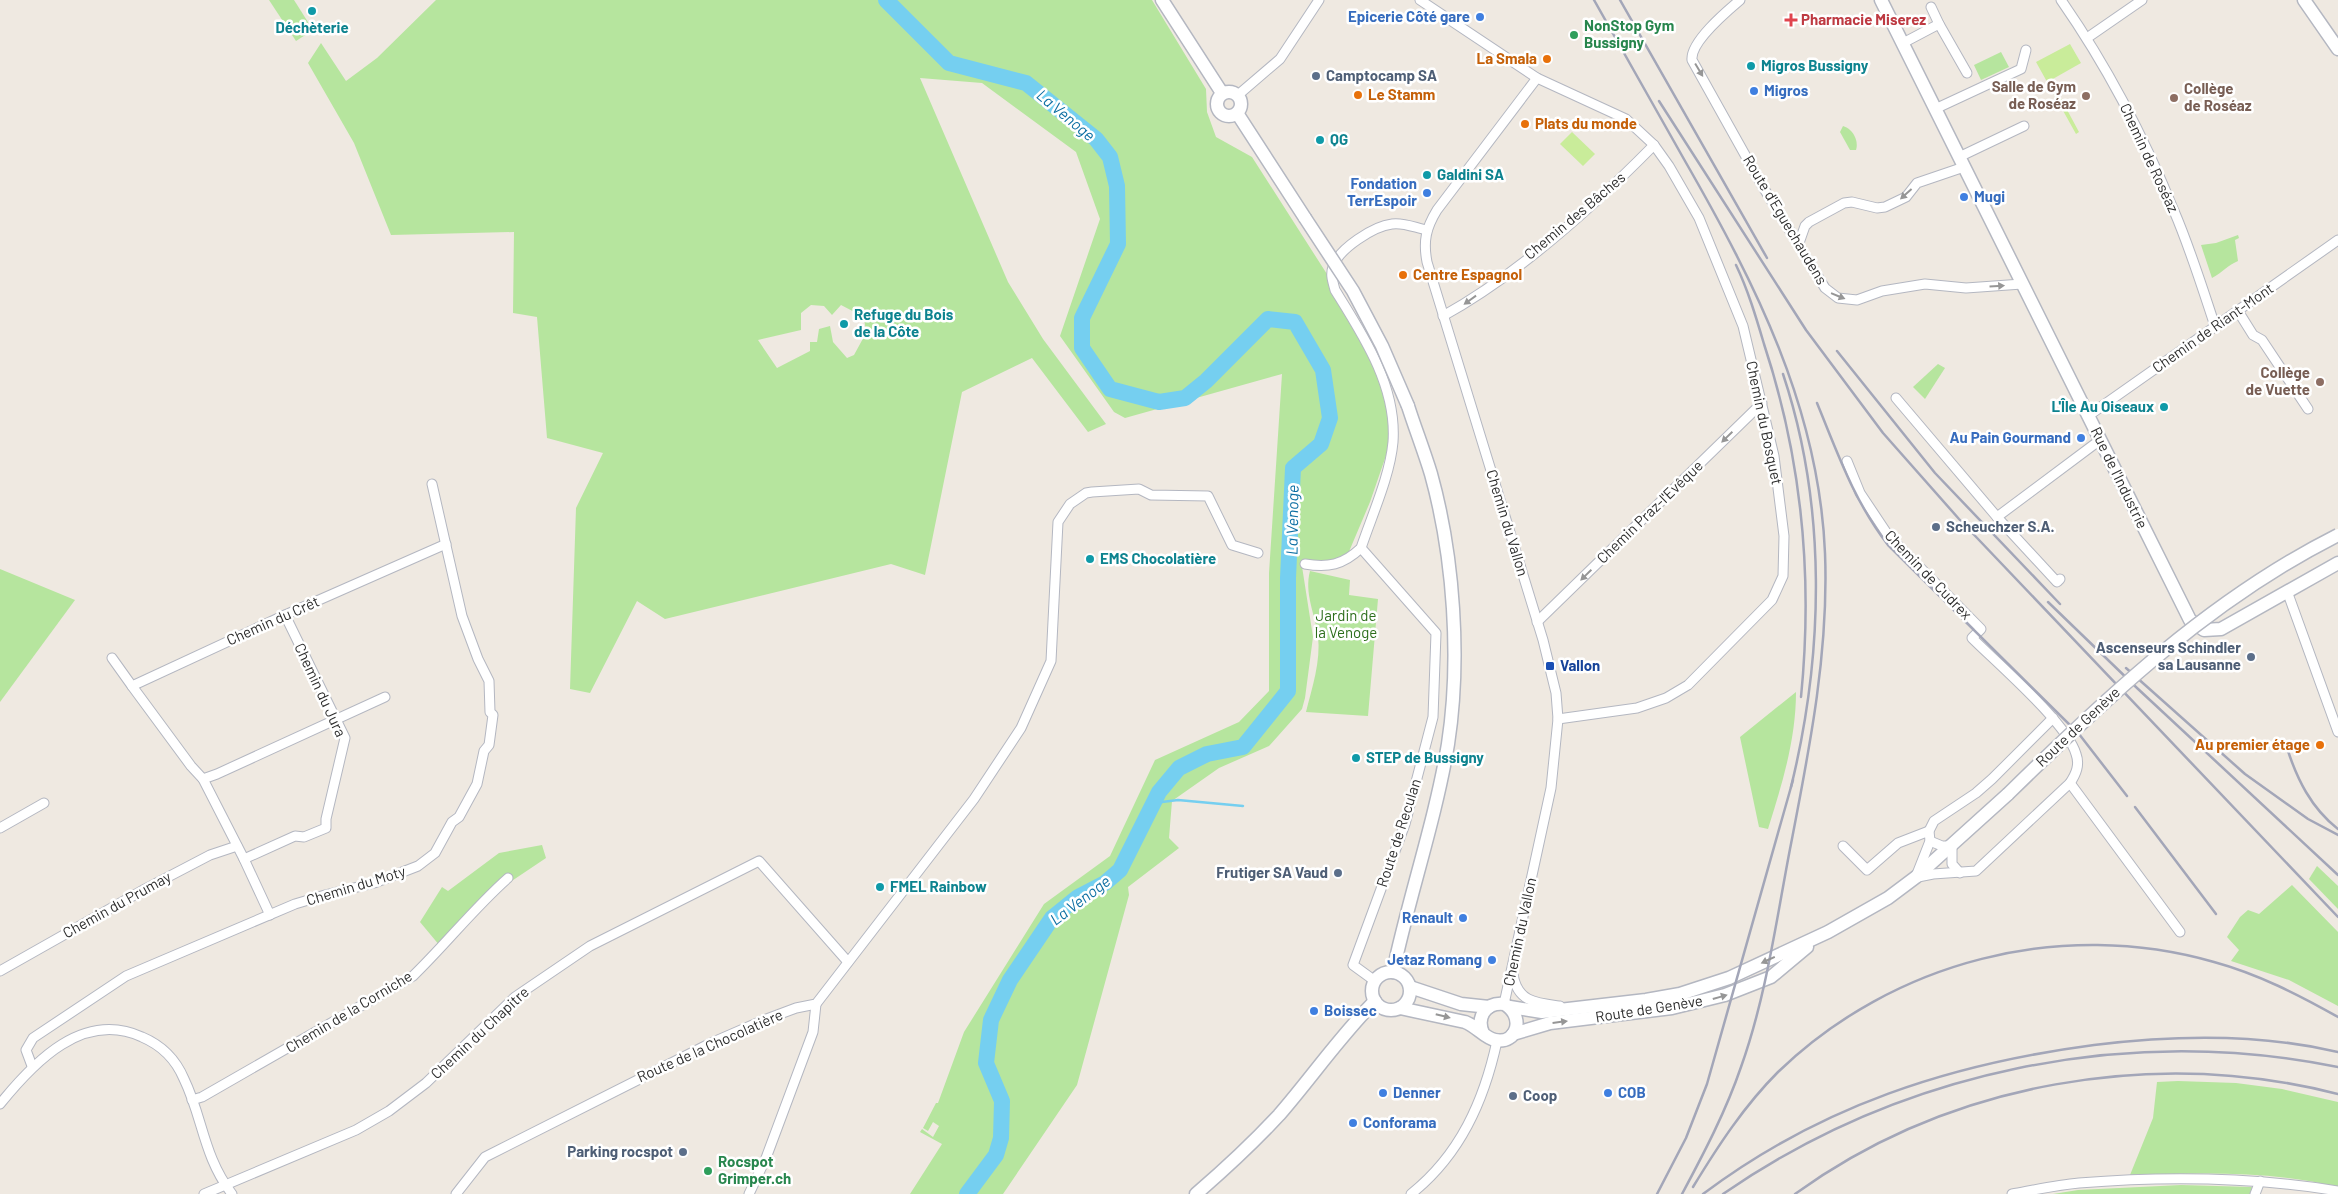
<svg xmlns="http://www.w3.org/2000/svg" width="2338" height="1194" font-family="Barlow,sans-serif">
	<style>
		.green { fill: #b6e59e; fill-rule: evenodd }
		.pitch { fill: #c9ec9a }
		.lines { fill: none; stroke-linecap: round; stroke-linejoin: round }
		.stream { stroke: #75cff0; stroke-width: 2.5 }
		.river { stroke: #75cff0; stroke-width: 16 }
		.street-casing { stroke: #b4b7c1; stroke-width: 11 }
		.secondary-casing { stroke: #b4b7c1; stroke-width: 15 }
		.street { stroke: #fff; stroke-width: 9 }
		.secondary { stroke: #fff; stroke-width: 12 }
		.rail { stroke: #a3a6b8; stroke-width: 2.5 }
		.secondary-bridge-casing { stroke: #b4b7c1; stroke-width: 15; stroke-linecap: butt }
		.secondary-bridge { stroke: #fff; stroke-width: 12 }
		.oneway { fill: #969696 }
		.culture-dot { fill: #0f9aa8; stroke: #fff; stroke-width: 2 }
		.shop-dot { fill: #3f7fe0; stroke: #fff; stroke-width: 2 }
		.health-dot { fill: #e0444e; stroke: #fff; stroke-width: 2 }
		.leisure-dot { fill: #2e9e5b; stroke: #fff; stroke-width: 2 }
		.food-dot { fill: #e8710a; stroke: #fff; stroke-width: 2 }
		.service-dot { fill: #5c6f8a; stroke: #fff; stroke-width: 2 }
		.education-dot { fill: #8d6e63; stroke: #fff; stroke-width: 2 }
		.transit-dot { fill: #1a4fb4; stroke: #fff; stroke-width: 2 }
		.labels { text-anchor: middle; stroke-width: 5; stroke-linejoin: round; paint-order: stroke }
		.shop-label { font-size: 15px; font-weight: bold; fill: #366cbe; stroke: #fff; text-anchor: start }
		.health-label { font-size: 15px; font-weight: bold; fill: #be3a42; stroke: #fff; text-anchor: start }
		.leisure-label { font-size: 15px; font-weight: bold; fill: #27864d; stroke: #fff; text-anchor: start }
		.culture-label { font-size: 15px; font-weight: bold; fill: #0d838f; stroke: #fff; text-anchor: start }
		.food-label { font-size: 15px; font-weight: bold; fill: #c56008; stroke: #fff; text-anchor: start }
		.service-label { font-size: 15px; font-weight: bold; fill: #4e5e75; stroke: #fff; text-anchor: start }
		.education-label { font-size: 15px; font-weight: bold; fill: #785e54; stroke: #fff; text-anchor: end }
		.street-label { font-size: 15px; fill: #2e2e2e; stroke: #fff }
		.park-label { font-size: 15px; fill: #2c6e1b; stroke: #fff }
		.transit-label { font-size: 15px; font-weight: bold; fill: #164399; stroke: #fff; text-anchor: start }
		.water-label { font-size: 16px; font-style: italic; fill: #0d6fa3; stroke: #fff }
	</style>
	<rect width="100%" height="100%" fill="#efe9e1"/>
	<!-- green -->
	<g class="green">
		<polygon points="269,0 294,0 313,30 296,41"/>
		<path d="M436,0H1152L1206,89L1207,112L1216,137L1252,157L1366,335L1387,403L1390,444L1370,502L1348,554L1326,562L1301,560L1313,637L1305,698L1302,709L1269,746L1219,768L1172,801L1169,838L1179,848L1128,887L1129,895L1077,1085L1003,1194H910L942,1144L920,1132L922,1129L933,1137L939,1126L933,1122L928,1131L923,1128L936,1103H938L964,1032L1044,904L1110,856L1155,760L1239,722L1269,691V573L1282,374L1125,418L1114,412L1060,336L1100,219L1076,152L982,83L920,78L1008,282L1043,339L1106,424L1088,432L1032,358L962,392L925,575L891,564L665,619L637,601L590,693L570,689L576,508L603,453L547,438L537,317L513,313L514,232L391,235L354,143L308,63L321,43L346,81L377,58ZM811,305L824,306L832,315L841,305L864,317L866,333L854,355L847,358L833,342L830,326L819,329L817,342H810V351L777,368L758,340L801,330V313Z"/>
		<polygon points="2001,52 2009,67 1981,80 1974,65"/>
		<path d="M1843,126C1853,129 1859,141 1856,150H1850L1840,132Z"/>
		<path d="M2238,235L2239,238L2235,240L2238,261C2228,265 2223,272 2212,278L2201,245L2216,243Z"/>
		<polygon points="1938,364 1945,368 1925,399 1913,387"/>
		<polygon points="0,569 75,600 0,702"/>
		<path d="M1310,571L1350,580L1349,595L1378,599L1368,716L1306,712C1312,688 1321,661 1318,636C1315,614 1304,593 1310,571Z"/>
		<path d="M1796,692C1796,740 1782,784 1768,829L1759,827L1740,737Z"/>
		<polygon points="542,845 546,858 500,889 440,946 420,922 442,887 448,891 499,853"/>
		<polygon points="2317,866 2338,886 2338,909 2309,879"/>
		<polygon points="2292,885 2338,932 2338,1006 2289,980 2231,961 2239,950 2227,937 2240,917 2248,910 2259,914"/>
		<path d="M2178,1081L2236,1083L2282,1089L2338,1102V1187C2269,1170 2200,1173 2130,1175L2153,1118L2157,1082Z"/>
		<polygon points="2181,1185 2252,1187 2250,1194 2053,1194 2078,1190"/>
	</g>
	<!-- pitch -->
	<g class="pitch">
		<polygon points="2070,44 2081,63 2051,80 2079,132 2076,134 2036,62"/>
		<polygon points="1572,132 1595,154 1583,166 1560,144"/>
	</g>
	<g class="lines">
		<!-- stream -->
		<polyline class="stream" points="1154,803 1178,800 1243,806"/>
		<!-- river -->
		<polyline class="river" points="886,0 949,63 1026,83 1096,139 1110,157 1117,186 1118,244 1082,318 1082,348 1110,389 1159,402 1185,398 1206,381 1268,319 1295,322 1323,370 1330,418 1321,444 1293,468 1288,578 1288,691 1243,747 1207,754 1179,768 1159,792 1120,870 1105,883 1078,897 1052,918 1010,980 991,1020 986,1063 1002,1101 1001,1138 996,1155 967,1194"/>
		<defs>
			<g id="street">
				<polyline points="1420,0 1537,78 1626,119 1654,145 1669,166 1699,218 1743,326 1774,456 1784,536 1783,576 1772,600 1688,685 1666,698 1637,708 1558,719"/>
				<path d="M1740,0C1727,11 1690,42 1692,60L1763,187L1825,288L1838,298L1857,300L1882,291L1925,284L1966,288L2022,284"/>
				<path d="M2061,0C2107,66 2144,137 2174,211C2190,248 2202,287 2215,326"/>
				<polyline points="1939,24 1967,73"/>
				<polyline points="2087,38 2142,0"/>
				<polyline points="1903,43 1939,24 1931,7"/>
				<polyline points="1238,95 1280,59 1319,0"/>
				<polyline points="1935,109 2021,69 2026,50"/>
				<polyline points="1959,157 2024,126"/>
				<polyline points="1799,243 1805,226 1809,222 1844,203 1852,202 1877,208 1885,207 1906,197 1917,183 1964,167"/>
				<polyline points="2238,311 2253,335 2262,340 2308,409"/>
				<path d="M1443,316C1517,275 1595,205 1654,145"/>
				<polyline points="1896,398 1997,517 2100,440"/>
				<polyline points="2088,416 2338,240"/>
				<path d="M1847,461L1860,493L1888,535L1981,629L1972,638C1997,663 2067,723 2076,754C2080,765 2076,774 2070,783L1976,871L1933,874L1918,877"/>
				<polyline points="1997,517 2057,582 2060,579"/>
				<polyline points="1361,548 1436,633 1433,717 1405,824 1353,965 1375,981"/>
				<path d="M1305,564C1328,568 1343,565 1361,548C1372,515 1390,476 1393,442C1397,386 1363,335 1335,290C1333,282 1330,275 1333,267C1338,249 1374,226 1392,224C1403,222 1416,228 1427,230"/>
				<polyline points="2287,591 2338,732"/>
				<polyline points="1537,622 1762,403"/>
				<polyline points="112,658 132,686 285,615 446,544"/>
				<polyline points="132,686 191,766 203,779 244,859 270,915"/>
				<polyline points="203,779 217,774 385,697"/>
				<polyline points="2070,783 2180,932"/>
				<polyline points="0,828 44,803"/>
				<polyline points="1930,841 1942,846 1952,846 1952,864 1960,873"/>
				<polyline points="1843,846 1867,870 1898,843 1929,831"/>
				<polyline points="244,859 295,836 304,837 326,828 326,819 345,738 285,615"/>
				<polyline points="1917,874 1930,841 1929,831 1934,821 1976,793 1992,779 2053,718"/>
				<polyline points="0,971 145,889 210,855 237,846"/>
				<path d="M1513,974C1517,1002 1536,1003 1560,1006"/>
				<path d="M1504,1004L1551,788L1558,719L1556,693L1543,640L1427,262C1423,241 1426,228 1437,210L1537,78"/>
				<polyline points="32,1066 26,1050 33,1038 126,976 295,904 325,895 374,883 418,866 435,853 452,822 459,817 477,784 484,751 489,745 493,715 490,712 489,681 478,659 462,616 432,484"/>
				<path d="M192,1100L202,1097L413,976C446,944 474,908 508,878"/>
				<path d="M0,1104C34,1062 83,1010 142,1037C161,1045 176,1060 184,1079C203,1118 203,1156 232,1194"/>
				<polyline points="204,1194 356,1130 389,1111 426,1083 515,997 590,946 759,861 848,962"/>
				<polyline points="456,1194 485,1157 711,1043 764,1020 796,1008 816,1004 974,799 1021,728 1051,661 1058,522 1070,504 1086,493 1092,492 1139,489 1151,495 1208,496 1232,545 1258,553"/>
				<polyline points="749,1194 766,1158 813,1032 816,1004"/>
				<path d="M1411,1194C1460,1155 1484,1101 1497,1041"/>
				<path d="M2012,1194C2034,1190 2057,1185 2079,1183C2165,1176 2253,1177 2338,1191"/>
				<polyline points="2255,1194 2260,1181"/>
			</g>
			<g id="secondary">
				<polyline points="1162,0 1222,93"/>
				<polyline points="1881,0 2190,620 2204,630 2221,629 2338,563"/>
				<polyline points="2304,0 2338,49"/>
				<circle cx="1229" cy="104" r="12"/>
				<polyline points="1237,113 1305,218"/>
				<path d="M1393,972C1409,896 1435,822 1448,744C1461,660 1454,557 1431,474C1424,451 1415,428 1408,406"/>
				<circle cx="1391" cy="991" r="19"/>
				<polyline points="1410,987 1461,1004 1489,1007"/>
				<polyline points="1510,1007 1542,1012 1646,1000 1680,994 1729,978 1828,932 1888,898 1916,877 2008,794"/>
				<path d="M1400,1008L1465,1022C1476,1026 1485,1038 1495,1040C1518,1045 1525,1015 1504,1004C1486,1002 1476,1017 1483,1033"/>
				<polyline points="1513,1034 1550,1023 1672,1008 1725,995 1771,977 1807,947"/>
				<path d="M1196,1194C1225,1169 1253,1143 1279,1115C1312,1077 1340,1036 1375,1001"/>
			</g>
		</defs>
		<!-- street casing -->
		<use href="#street" class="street-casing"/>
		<!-- secondary casing -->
		<use href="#secondary" class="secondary-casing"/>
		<!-- street -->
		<use href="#street" class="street"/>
		<!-- secondary -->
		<use href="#secondary" class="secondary"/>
		<!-- rail -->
		<g class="rail">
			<path d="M1594,0C1624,54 1655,107 1685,161C1755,283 1819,408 1825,553C1829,653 1809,751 1790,849C1776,922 1766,997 1741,1067C1726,1111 1704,1153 1682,1194"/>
			<polyline points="1620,0 1767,258"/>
			<polyline points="1659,101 1806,330 1883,433 1959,519 2338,917"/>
			<path d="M1736,265C1748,290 1756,317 1764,344C1802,459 1813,577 1801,697"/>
			<polyline points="1837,351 1935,473 2060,604"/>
			<path d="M1783,374C1827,506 1824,653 1791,787"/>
			<path d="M1817,403C1838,454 1854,501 1888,545L2079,734L2127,796"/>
			<polyline points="2048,602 2137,688 2338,875"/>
			<polyline points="2126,668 2245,774 2308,819 2338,835"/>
			<path d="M2287,748C2297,779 2311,808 2338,829"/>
			<polyline points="2135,807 2216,914"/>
			<path d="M1693,1187C1718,1146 1744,1106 1778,1072C1893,961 2061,918 2214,962C2258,974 2299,995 2338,1017"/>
			<polyline points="1657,1194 1686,1138 1707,1084 1793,780"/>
			<path d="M1703,1194C1820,1106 1950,1064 2094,1045C2175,1035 2258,1033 2338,1052"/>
			<path d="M1723,1194C1901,1071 2126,1024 2338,1067"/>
			<path d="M1795,1194C1950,1082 2154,1047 2338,1094"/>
		</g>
		<defs>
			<g id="secondary-bridge">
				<polyline points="1305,218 1353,291 1382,346 1408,406"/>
				<path d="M2008,794C2108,696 2211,599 2338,535"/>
			</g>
		</defs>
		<!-- secondary-bridge casing -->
		<use href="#secondary-bridge" class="secondary-bridge-casing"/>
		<!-- secondary-bridge -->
		<use href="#secondary-bridge" class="secondary-bridge"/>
	</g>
	<!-- one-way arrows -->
	<defs><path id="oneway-solid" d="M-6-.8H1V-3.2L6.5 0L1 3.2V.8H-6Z" transform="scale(1.25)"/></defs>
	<g class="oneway">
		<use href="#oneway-solid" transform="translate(1699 70) rotate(59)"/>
		<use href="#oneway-solid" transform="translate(1906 194) rotate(138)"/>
		<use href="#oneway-solid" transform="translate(1997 286) rotate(-4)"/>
		<use href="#oneway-solid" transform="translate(1838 296) rotate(22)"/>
		<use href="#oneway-solid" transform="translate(1470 300) rotate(144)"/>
		<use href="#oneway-solid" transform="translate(1727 437) rotate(136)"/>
		<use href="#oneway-solid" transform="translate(1586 575) rotate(136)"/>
		<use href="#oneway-solid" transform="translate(1768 960) rotate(155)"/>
		<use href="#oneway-solid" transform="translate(1720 997) rotate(-16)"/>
		<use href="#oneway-solid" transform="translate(1443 1016) rotate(14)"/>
		<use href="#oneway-solid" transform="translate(1560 1022) rotate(-7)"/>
	</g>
	<!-- markers -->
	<g class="culture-dot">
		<circle cx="312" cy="11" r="5"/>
		<circle cx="1751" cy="66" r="5"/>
		<circle cx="1320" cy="140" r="5"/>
		<circle cx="1427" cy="175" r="5"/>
		<circle cx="844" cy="324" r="5"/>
		<circle cx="2164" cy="407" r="5"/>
		<circle cx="1090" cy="559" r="5"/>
		<circle cx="1356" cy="758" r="5"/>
		<circle cx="880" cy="887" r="5"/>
	</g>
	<g class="shop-dot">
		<circle cx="1480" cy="17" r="5"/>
		<circle cx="1754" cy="91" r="5"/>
		<circle cx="1427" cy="193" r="5"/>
		<circle cx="1964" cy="197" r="5"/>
		<circle cx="2081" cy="438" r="5"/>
		<circle cx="1463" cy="918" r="5"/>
		<circle cx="1492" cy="960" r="5"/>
		<circle cx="1314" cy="1011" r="5"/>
		<circle cx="1383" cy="1093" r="5"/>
		<circle cx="1608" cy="1093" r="5"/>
		<circle cx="1353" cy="1123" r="5"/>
	</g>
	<path class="health-dot" d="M1788.5 12.5h5v5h5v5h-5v5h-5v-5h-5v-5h5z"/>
	<g class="leisure-dot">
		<circle cx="1574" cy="35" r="5"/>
		<circle cx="708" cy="1171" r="5"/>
	</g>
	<g class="food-dot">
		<circle cx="1547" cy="59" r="5"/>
		<circle cx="1358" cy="95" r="5"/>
		<circle cx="1525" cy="124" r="5"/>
		<circle cx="1403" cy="275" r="5"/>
		<circle cx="2320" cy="745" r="5"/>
	</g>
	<g class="service-dot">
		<circle cx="1316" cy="76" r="5"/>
		<circle cx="1936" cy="527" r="5"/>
		<circle cx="2251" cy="657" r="5"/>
		<circle cx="1338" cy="873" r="5"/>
		<circle cx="1513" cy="1096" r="5"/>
		<circle cx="683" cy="1152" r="5"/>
	</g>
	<g class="education-dot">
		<circle cx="2086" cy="96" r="5"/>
		<circle cx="2174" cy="98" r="5"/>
		<circle cx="2320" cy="382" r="5"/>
	</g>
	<rect class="transit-dot" x="1545" y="661" width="10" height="10" rx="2.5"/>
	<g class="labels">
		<!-- shop labels -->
		<g class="shop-label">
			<text x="1470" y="22" text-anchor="end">Epicerie Côté gare</text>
			<text x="1764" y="96">Migros</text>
			<text x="1417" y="189" text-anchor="end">Fondation<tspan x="1417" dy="17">TerrEspoir</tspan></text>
			<text x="1974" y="202">Mugi</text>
			<text x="2071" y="443" text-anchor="end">Au Pain Gourmand</text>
			<text x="1453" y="923" text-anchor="end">Renault</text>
			<text x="1482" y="965" text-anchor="end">Jetaz Romang</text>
			<text x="1324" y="1016">Boissec</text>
			<text x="1393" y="1098">Denner</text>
			<text x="1618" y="1098">COB</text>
			<text x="1363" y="1128">Conforama</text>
		</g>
		<!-- health labels -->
		<g class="health-label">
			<text x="1801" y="25">Pharmacie Miserez</text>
		</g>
		<!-- leisure labels -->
		<g class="leisure-label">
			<text x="1584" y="31">NonStop Gym<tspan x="1584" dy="17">Bussigny</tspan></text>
			<text x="718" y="1167">Rocspot<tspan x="718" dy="17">Grimper.ch</tspan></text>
		</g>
		<!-- culture labels -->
		<g class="culture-label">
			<text x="312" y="33" text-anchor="middle">Déchèterie</text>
			<text x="1761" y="71">Migros Bussigny</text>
			<text x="1330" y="145">QG</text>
			<text x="1437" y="180">Galdini SA</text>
			<text x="854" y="320">Refuge du Bois<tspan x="854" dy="17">de la Côte</tspan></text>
			<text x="2154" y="412" text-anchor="end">L'Île Au Oiseaux</text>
			<text x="1100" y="564">EMS Chocolatière</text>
			<text x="1366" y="763">STEP de Bussigny</text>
			<text x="890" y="892">FMEL Rainbow</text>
		</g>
		<!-- food labels -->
		<g class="food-label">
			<text x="1537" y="64" text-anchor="end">La Smala</text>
			<text x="1368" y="100">Le Stamm</text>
			<text x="1535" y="129">Plats du monde</text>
			<text x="1413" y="280">Centre Espagnol</text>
			<text x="2310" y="750" text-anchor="end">Au premier étage</text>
		</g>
		<!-- service labels -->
		<g class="service-label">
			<text x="1326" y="81">Camptocamp SA</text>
			<text x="1946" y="532">Scheuchzer S.A.</text>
			<text x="2241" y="653" text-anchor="end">Ascenseurs Schindler<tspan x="2241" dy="17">sa Lausanne</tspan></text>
			<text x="1328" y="878" text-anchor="end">Frutiger SA Vaud</text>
			<text x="1523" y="1101">Coop</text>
			<text x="673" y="1157" text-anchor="end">Parking rocspot</text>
		</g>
		<!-- education labels -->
		<g class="education-label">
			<text x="2076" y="92">Salle de Gym<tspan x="2076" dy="17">de Roséaz</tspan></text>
			<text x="2184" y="94" text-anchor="start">Collège<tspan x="2184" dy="17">de Roséaz</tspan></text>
			<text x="2310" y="378">Collège<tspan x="2310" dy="17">de Vuette</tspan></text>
		</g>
		<!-- street labels -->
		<g class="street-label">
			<text transform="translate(2149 158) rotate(65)" y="5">Chemin de Roséaz</text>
			<text transform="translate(1575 216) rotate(-40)" y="5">Chemin des Bâches</text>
			<text transform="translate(1785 220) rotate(59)" y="5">Route d'Eguechaudens</text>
			<text transform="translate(2213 328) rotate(-35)" y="5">Chemin de Riant-Mont</text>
			<text transform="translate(1764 423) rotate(78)" y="5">Chemin du Bosquet</text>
			<text transform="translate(2119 478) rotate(64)" y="5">Rue de l'Industrie</text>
			<text transform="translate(1650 512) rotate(-44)" y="5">Chemin Praz-l'Evêque</text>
			<text transform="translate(1507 523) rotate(73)" y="5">Chemin du Vallon</text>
			<text transform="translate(1928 575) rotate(46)" y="5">Chemin de Cudrex</text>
			<text transform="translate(273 621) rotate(-24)" y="5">Chemin du Crêt</text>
			<text transform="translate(320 690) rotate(65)" y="5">Chemin du Jura</text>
			<text transform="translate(2078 727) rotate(-43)" y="5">Route de Genève</text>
			<text transform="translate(1399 833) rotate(-72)" y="5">Route de Reculan</text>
			<text transform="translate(356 886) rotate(-17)" y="5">Chemin du Moty</text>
			<text transform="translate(117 905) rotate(-29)" y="5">Chemin du Prumay</text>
			<text transform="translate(1520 932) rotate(-78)" y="5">Chemin du Vallon</text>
			<text transform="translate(1649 1009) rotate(-9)" y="5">Route de Genève</text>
			<text transform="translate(349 1012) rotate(-31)" y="5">Chemin de la Corniche</text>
			<text transform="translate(480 1033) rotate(-43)" y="5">Chemin du Chapitre</text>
			<text transform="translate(710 1046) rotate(-24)" y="5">Route de la Chocolatière</text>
		</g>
		<!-- park labels -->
		<g class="park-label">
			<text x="1346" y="621">Jardin de<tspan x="1346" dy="17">la Venoge</tspan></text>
		</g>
		<!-- transit labels -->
		<g class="transit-label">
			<text x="1560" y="671">Vallon</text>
		</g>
		<!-- water labels -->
		<g class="water-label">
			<text transform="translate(1066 115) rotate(40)" y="6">La Venoge</text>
			<text transform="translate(1292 520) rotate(-89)" y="6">La Venoge</text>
			<text transform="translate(1080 900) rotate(-37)" y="6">La Venoge</text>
		</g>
	</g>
</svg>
